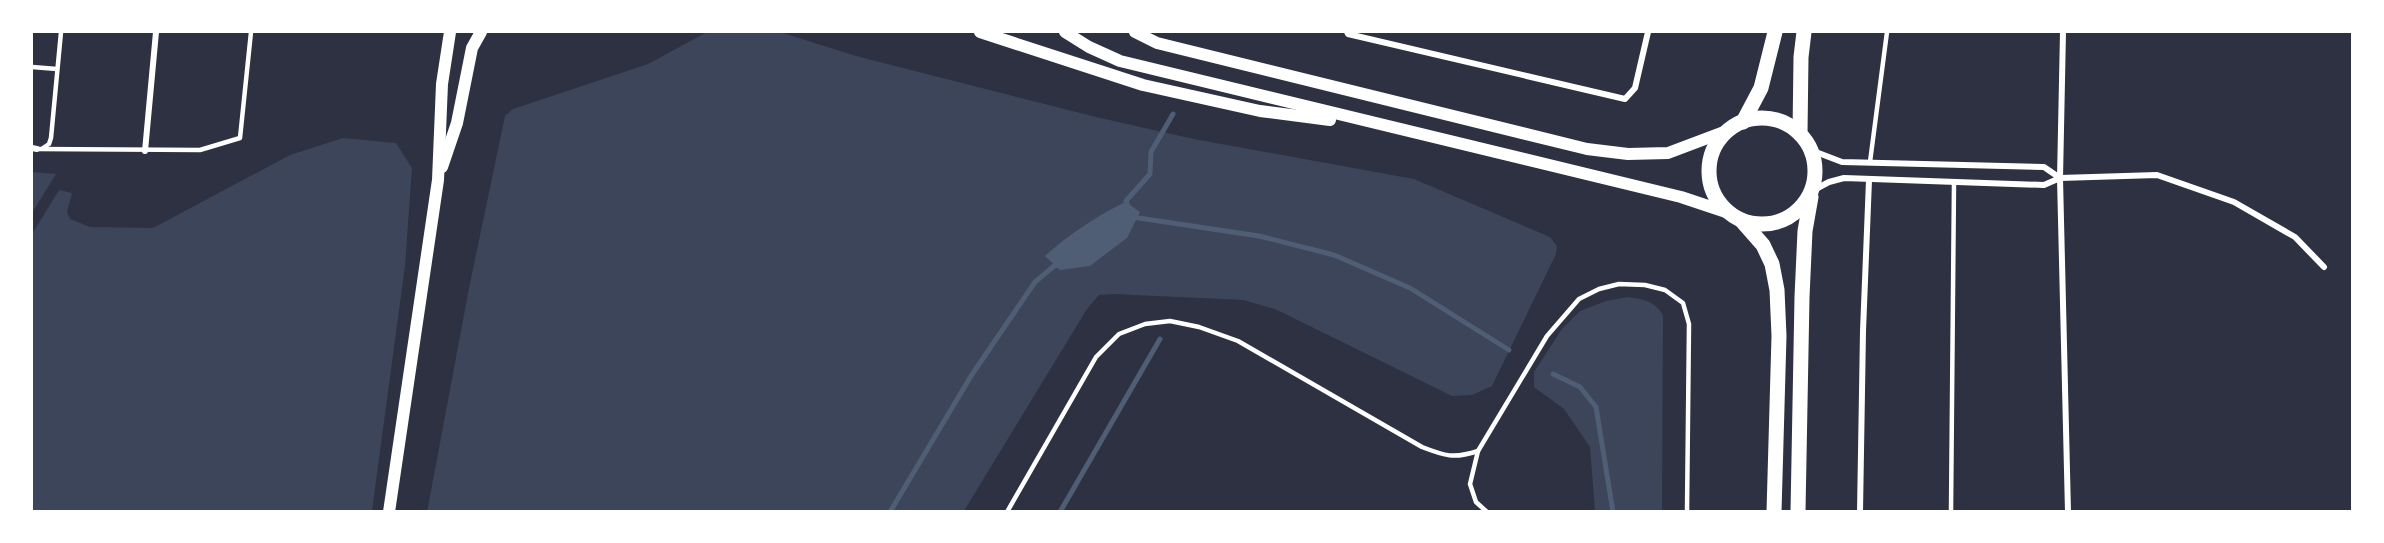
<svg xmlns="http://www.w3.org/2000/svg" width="2384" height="543" font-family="Figtree,sans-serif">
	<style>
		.green { fill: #3c4559 }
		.water { fill: #4f5d75 }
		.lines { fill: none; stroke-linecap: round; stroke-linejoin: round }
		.stream { stroke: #4f5d75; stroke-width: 5 }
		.service { stroke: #fff; stroke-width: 4.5 }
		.minor { stroke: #fff; stroke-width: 6 }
		.secondary { stroke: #fff; stroke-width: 12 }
		.primary { stroke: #fff; stroke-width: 15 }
	</style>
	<rect width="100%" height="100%" fill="#2d3142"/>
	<!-- green -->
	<g class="green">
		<polygon points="707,32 783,33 856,56 1096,117 1194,139 1414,179 1550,237 1557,246 1556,254 1492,386 1472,395 1452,396 1275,309 1243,300 1113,294 1099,295 1087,309 964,511 427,512 469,288 505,116 513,109 648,64"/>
		<polygon points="343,138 396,143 412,168 405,266 372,511 32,511 32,234 59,190 72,193 67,212 70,219 90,227 153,228 290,155"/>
		<polygon points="32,172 56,174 32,213"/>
		<path d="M1628,297C1643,299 1655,301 1663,315L1662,511H1595L1590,447L1564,409L1534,387V372L1562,329L1580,311L1606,301Z"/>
	</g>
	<!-- water -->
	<path class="water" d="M1123,203L1130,205L1140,212L1127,238L1090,266L1060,270L1045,256C1068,235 1095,217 1123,203Z"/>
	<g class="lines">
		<!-- stream -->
		<g class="stream">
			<polyline points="1129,209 1126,201 1150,174 1151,152 1173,114"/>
			<polyline points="1132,217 1259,236 1334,255 1410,288 1509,350"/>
			<polyline points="1553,374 1580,387 1596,407 1613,512"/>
			<polyline points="890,512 971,376 1035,282 1054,266 1060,265"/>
			<polyline points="1060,512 1160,339"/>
		</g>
		<!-- service -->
		<g class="service">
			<polyline points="32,67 57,69"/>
			<polyline points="43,148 49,144 51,138 61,32"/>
			<polyline points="37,149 200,150 240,138 251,32"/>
			<polyline points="1870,162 1887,32"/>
			<path d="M1007,512L1096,357L1119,334L1145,324L1170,321L1199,327L1238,341L1422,447C1445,456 1454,459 1478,451"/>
			<polyline points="1487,512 1476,502 1470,484 1478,451 1547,336 1579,299 1599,289 1619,284 1645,285 1665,290 1683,303 1689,324 1687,512"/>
			<polyline points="1951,512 1954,183"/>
		</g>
		<!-- minor -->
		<g class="minor">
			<polyline points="1347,32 1348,34 1625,99 1635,88 1648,32"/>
			<polyline points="2063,32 2060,178 2068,512"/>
			<polyline points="32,148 37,149"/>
			<polyline points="1808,149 1842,162 2044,167 2060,178"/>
			<polyline points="145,151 156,32"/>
			<polyline points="1812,191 1829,182 1844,178 2044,185 2060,178 2157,175 2234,202 2295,237 2324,267"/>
			<polyline points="1860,512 1863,331 1869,180"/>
		</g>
		<!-- secondary -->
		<g class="secondary">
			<polyline points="980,32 1143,85 1260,111 1330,120"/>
			<polyline points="1065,32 1089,47 1120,61 1681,197 1729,213"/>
			<polyline points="1135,32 1157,43 1587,149 1628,154 1668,153 1729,130"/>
			<polyline points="442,167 457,123 472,48 481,32"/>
			<polyline points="389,512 438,180 442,84 450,32"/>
		</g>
		<!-- primary -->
		<g class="primary">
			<circle cx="1762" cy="171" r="53"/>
			<polyline points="1743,122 1761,88 1775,32"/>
			<polyline points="1800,134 1801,57 1804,32"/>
			<polyline points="1741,220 1763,245 1772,264 1777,290 1779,336 1774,512"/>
			<polyline points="1798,512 1802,297 1805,231 1811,197"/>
		</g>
	</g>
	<!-- border -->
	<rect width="2384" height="543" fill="none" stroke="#ffffff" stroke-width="66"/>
</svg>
